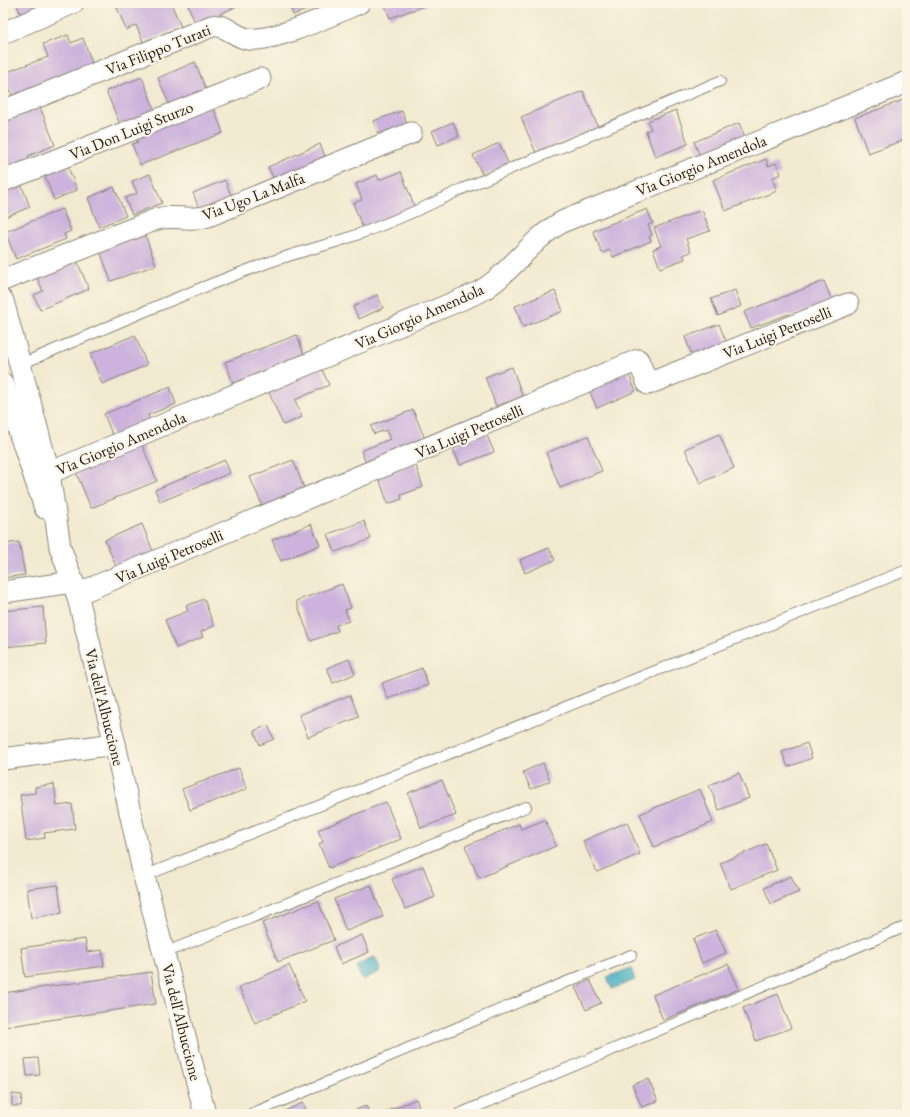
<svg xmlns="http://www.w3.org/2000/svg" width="910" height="1117" font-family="'EB Garamond',serif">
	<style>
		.water { fill: #44afc3; stroke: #306670 }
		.building { fill: #ccb2dc }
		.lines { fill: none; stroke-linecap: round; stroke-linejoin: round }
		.service-casing { stroke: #878376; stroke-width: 12 }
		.minor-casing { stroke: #878376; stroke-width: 23 }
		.service { stroke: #fff; stroke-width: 10 }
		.minor { stroke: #fff; stroke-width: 21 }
		.labels { text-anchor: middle; stroke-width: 4; stroke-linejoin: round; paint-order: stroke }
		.street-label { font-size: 16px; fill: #1c1c1c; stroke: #fcf5e5 }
	</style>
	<rect width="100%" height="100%" fill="#fcf5e5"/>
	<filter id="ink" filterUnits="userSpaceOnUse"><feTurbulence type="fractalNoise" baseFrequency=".025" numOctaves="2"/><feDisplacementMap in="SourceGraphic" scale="8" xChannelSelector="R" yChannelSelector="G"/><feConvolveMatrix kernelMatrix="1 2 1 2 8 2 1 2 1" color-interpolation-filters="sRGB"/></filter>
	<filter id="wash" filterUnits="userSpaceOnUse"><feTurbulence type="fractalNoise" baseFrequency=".012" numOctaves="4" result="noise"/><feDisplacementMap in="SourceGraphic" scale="16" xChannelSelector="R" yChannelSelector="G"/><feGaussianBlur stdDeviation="0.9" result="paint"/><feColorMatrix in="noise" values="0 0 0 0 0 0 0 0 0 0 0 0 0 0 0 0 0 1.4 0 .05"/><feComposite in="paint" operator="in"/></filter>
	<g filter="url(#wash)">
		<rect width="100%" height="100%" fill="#f2ead0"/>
		<!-- water -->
		<g class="water">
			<polygon points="375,957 381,971 362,980 356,966"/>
			<polygon points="631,968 635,980 612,989 607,977"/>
		</g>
		<g id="blocks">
			<!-- building -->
			<g class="building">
				<polygon points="16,3 58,3 22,17"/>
				<polygon points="121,3 171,3 181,27 143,42 136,25 126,30 116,5"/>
				<polygon points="187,3 244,3 196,25"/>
				<polygon points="289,3 316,3 317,6 293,15"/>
				<polygon points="384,3 426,3 427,5 390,18"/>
				<polygon points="68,35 71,43 83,38 94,68 13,98 4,73 48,57 43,44"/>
				<polygon points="195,62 208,94 171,109 158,78"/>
				<polygon points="142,77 156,113 121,127 106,91"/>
				<polygon points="583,91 598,127 536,153 521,117"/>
				<polygon points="903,100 907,112 907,139 868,153 855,118"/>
				<polygon points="212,104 223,133 140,165 132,144 138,142 135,133"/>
				<polygon points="40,107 55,145 28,156 31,165 3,176 3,122"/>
				<polygon points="676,110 688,144 655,157 646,131 651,129 648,121"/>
				<polygon points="402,111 409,130 381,141 373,121"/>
				<polygon points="453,122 459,136 438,145 432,131"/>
				<polygon points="739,123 745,137 700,156 694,142"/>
				<polygon points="499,143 509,165 483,176 473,155"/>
				<polygon points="320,144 327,161 276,183 268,167"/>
				<polygon points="766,159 768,166 776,163 781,174 772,178 777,191 725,211 713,180"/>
				<polygon points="66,162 77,190 54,200 43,171"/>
				<polygon points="401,172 415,208 363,229 353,203 362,200 356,184 377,175 379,180"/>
				<polygon points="150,174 162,203 132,215 125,198 137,193 132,181"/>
				<polygon points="225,180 232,198 200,211 193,193"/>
				<polygon points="21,184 30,207 3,218 3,191"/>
				<polygon points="114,187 126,216 99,227 88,198"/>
				<polygon points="62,209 71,231 64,234 66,239 16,259 5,232"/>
				<polygon points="647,209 653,223 648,225 652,235 649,237 651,241 613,257 610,250 602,253 593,231"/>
				<polygon points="702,210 710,231 686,239 691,252 683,255 685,259 660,268 653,249 661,246 654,228"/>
				<polygon points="144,232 156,265 111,281 99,248"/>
				<polygon points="76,259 89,289 40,310 34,295 43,291 36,275"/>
				<polygon points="824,281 832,301 791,317 789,314 751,328 744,312"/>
				<polygon points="735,290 741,306 718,316 711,299"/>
				<polygon points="555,291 563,311 523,327 515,306"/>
				<polygon points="377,295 383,308 359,319 353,307"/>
				<polygon points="719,324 727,344 693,358 685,337"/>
				<polygon points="135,335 147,365 102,384 90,354"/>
				<polygon points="297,335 304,355 285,362 287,369 235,388 225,362"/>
				<polygon points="320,365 329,385 295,400 302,417 283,425 267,388"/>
				<polygon points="512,367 523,397 496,406 485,377"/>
				<polygon points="627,371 636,391 597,408 588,388"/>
				<polygon points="170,387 176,404 148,415 151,424 114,439 104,414"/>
				<polygon points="413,410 427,444 368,468 361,451 390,439 386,430 374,434 371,426"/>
				<polygon points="486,433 494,452 460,465 452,446"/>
				<polygon points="719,434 734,468 700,483 685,449"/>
				<polygon points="588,436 602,471 560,488 546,453"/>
				<polygon points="142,445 157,481 91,508 76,472"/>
				<polygon points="225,460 230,473 160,502 155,490"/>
				<polygon points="293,460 306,493 264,510 250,477"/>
				<polygon points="415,463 423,487 401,495 402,499 388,504 378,476"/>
				<polygon points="364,521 371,539 335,552 328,534"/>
				<polygon points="142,524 155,556 118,571 105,540"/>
				<polygon points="311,524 320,545 281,561 272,540"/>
				<polygon points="19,542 25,575 3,578 3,544"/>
				<polygon points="549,548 555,560 525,573 520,560"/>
				<polygon points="342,584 351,608 345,610 349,621 336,625 338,631 311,641 296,601"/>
				<polygon points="204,599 214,626 201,632 203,637 176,648 165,620 188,611 186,606"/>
				<polygon points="43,607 46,643 3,647 3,611"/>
				<polygon points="349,659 355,674 333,683 327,668"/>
				<polygon points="422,668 428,685 388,699 382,683"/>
				<polygon points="350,695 359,717 308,737 299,715"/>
				<polygon points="268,725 274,739 260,745 254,731"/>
				<polygon points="807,743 812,758 788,767 782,752"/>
				<polygon points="543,763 550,781 531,789 523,772"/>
				<polygon points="239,768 247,789 190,810 182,789"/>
				<polygon points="739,773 749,798 719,810 709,785"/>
				<polygon points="442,780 456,815 421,828 408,793"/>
				<polygon points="54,784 57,806 72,804 75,829 44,833 45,838 26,841 20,795 35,793 35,787"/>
				<polygon points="700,789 713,822 654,847 640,814"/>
				<polygon points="386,802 401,839 329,868 319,844 323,842 318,830"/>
				<polygon points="545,820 556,846 479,878 465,846 519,824 521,829"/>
				<polygon points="627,822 640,854 597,872 583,841"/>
				<polygon points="766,844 777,870 731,889 720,863"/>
				<polygon points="423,866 435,897 405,909 392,879"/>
				<polygon points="791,876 799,892 771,904 764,888"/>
				<polygon points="58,885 62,913 31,918 27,889"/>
				<polygon points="371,885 383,917 346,931 334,899"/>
				<polygon points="318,901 334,940 278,962 262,923"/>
				<polygon points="716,930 726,953 702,963 693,939"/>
				<polygon points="362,935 369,952 341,964 334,947"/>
				<polygon points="85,939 87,952 102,950 104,966 25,977 21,948"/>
				<polygon points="728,964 739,989 663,1020 653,995"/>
				<polygon points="289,965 305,1001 255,1023 239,987"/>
				<polygon points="151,972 156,1004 3,1027 3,993"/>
				<polygon points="590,980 601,1003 586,1010 575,987"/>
				<polygon points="778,994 791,1028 756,1041 743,1008"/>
				<polygon points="38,1058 40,1075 27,1076 25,1059"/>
				<polygon points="648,1079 658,1101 642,1107 632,1085"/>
				<polygon points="12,1094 22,1095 21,1106 12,1106"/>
				<polygon points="416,1099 422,1114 381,1114"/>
				<polygon points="303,1103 308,1114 278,1114"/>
				<polygon points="366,1106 370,1114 345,1114"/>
			</g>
		</g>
	</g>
	<g filter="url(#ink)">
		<use href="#blocks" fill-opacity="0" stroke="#878376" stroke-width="1"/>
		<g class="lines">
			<defs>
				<g id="service">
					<path d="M21,364C100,331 178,295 259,266C287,255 317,248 345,239C386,225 424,208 462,189L720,81"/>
					<polyline points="144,876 907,570"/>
					<polyline points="164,953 526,807"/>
					<polyline points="251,1114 631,955"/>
					<polyline points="459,1114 907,926"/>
				</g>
				<g id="minor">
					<polyline points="3,33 73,3"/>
					<path d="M3,111L212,26C226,23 235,38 249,39C275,42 333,14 359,3"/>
					<polyline points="3,181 260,79"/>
					<path d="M3,280L157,219C174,214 189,222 208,216L411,133"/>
					<polyline points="3,301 49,473 60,547 77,594 115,744 144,876 205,1114"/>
					<polyline points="3,384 45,508"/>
					<path d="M49,473L479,292C511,274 531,238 564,221L907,82"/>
					<polyline points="3,592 73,582"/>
					<polyline points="77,594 638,360 648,384 848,304"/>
					<polyline points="3,759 115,744"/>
				</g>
			</defs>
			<!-- service casing -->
			<use href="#service" class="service-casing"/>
			<!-- minor casing -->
			<use href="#minor" class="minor-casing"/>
			<!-- service -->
			<use href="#service" class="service"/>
			<!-- minor -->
			<use href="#minor" class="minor"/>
		</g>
	</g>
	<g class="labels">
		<!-- street labels -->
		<g class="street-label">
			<text transform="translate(158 49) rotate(-22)" y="6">Via Filippo Turati</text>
			<text transform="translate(131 130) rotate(-22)" y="6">Via Don Luigi Sturzo</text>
			<text transform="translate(701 165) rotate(-22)" y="6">Via Giorgio Amendola</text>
			<text transform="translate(253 196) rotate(-21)" y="6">Via Ugo La Malfa</text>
			<text transform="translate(419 316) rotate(-24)" y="6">Via Giorgio Amendola</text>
			<text transform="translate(777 332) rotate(-22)" y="6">Via Luigi Petroselli</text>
			<text transform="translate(469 431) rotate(-23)" y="6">Via Luigi Petroselli</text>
			<text transform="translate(121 443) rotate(-23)" y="6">Via Giorgio Amendola</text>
			<text transform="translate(169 556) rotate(-23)" y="6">Via Luigi Petroselli</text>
			<text transform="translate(105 707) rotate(76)" y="6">Via dell'Albuccione</text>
			<text transform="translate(182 1022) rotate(76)" y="6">Via dell'Albuccione</text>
		</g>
	</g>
	<!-- margin -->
	<rect width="910" height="1117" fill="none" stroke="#fcf5e5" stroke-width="16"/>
</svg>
